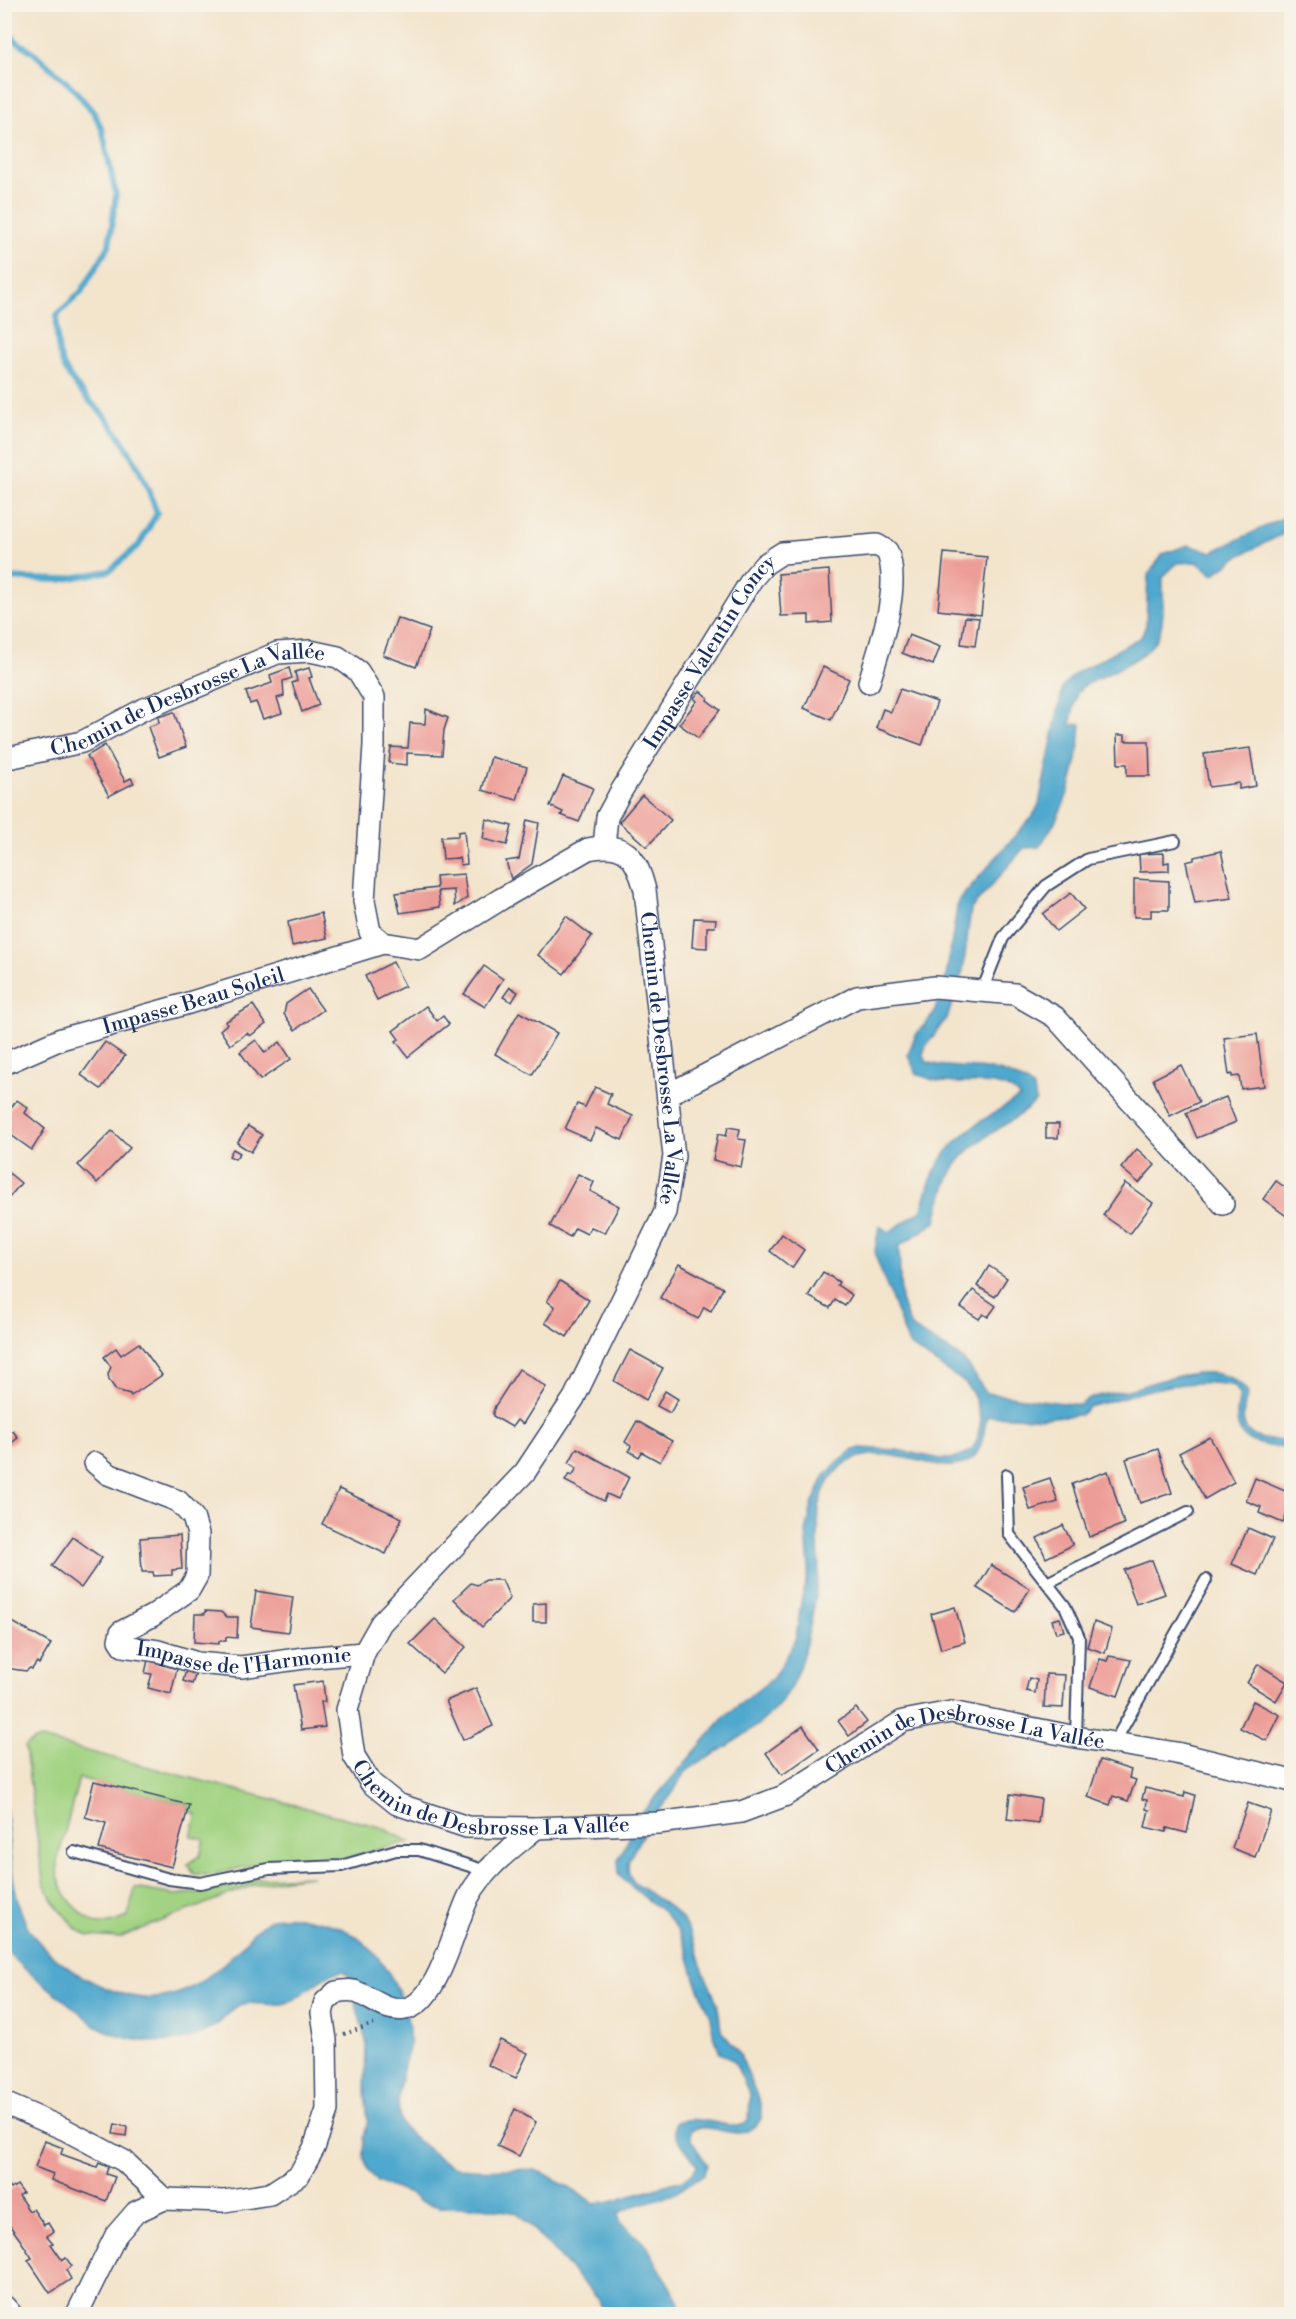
<svg xmlns="http://www.w3.org/2000/svg" width="1296" height="2319" font-family="'Libre Bodoni',serif">
	<style>
		.green { fill: #a2d382; stroke: #5e8170; stroke-width: 1.5 }
		.water { fill: #4fa8cd; stroke: #356c96; stroke-width: 1.5 }
		.lines { fill: none; stroke-linecap: round; stroke-linejoin: round }
		.stream { stroke: #4fa8cd; stroke-width: 6 }
		.building { fill: #ed9d97 }
		.lane-casing { stroke: #3b4a6e; stroke-width: 14 }
		.street-casing { stroke: #3b4a6e; stroke-width: 24 }
		.path { stroke: #3b4a6e; stroke-width: 4; stroke-dasharray: 1.5 4.5; stroke-linecap: butt }
		.lane { stroke: #fff; stroke-width: 10 }
		.street { stroke: #fff; stroke-width: 21 }
		.labels { text-anchor: middle; stroke-width: 6; stroke-linejoin: round; paint-order: stroke }
		.street-label { font-size: 21px; fill: #1b2f5e; stroke: #f7f3e8 }
	</style>
	<rect width="100%" height="100%" fill="#f7f3e8"/>
	<filter id="ink" filterUnits="userSpaceOnUse"><feTurbulence type="fractalNoise" baseFrequency=".0167" numOctaves="2"/><feDisplacementMap in="SourceGraphic" scale="12" xChannelSelector="R" yChannelSelector="G"/><feConvolveMatrix kernelMatrix="1 2 1 2 8 2 1 2 1" color-interpolation-filters="sRGB"/></filter>
	<filter id="wash" filterUnits="userSpaceOnUse"><feTurbulence type="fractalNoise" baseFrequency=".008" numOctaves="4" result="noise"/><feDisplacementMap in="SourceGraphic" scale="24" xChannelSelector="R" yChannelSelector="G"/><feGaussianBlur stdDeviation="1.35" result="paint"/><feColorMatrix in="noise" values="0 0 0 0 0 0 0 0 0 0 0 0 0 0 0 0 0 1.4 0 .05"/><feComposite in="paint" operator="in"/></filter>
	<g filter="url(#wash)">
		<rect width="100%" height="100%" fill="#f3e4cc"/>
		<!-- green -->
		<path class="green" d="M41,1739L380,1827L410,1842L377,1849L337,1862L262,1863L211,1875L194,1874L188,1864L200,1856L204,1839L191,1836L197,1814L188,1810L189,1805L79,1778L57,1862C57,1886 67,1900 84,1915C89,1919 93,1924 100,1924C109,1925 119,1920 128,1917L135,1888L175,1895L212,1891L259,1878L312,1876L285,1879L253,1885L119,1938L89,1936L76,1929L52,1900L43,1881L25,1747L32,1741Z"/>
		<!-- water -->
		<path class="water" d="M1291,514V530L1239,556L1213,575L1197,562L1177,563L1163,577C1162,596 1166,622 1157,638C1147,659 1104,675 1083,686L1077,693L1070,725L1081,724C1078,771 1067,809 1039,847L1024,848L971,909L963,970L948,1016L926,1046L923,1054L927,1062C937,1066 948,1066 959,1067C987,1068 1012,1070 1034,1089L1036,1101C1025,1113 1012,1120 998,1129C955,1155 946,1173 936,1222L899,1246L901,1301L911,1327L957,1355L969,1366L986,1393L1080,1405C1094,1393 1115,1394 1132,1389C1166,1379 1224,1356 1248,1393C1242,1413 1237,1434 1264,1439C1274,1441 1282,1439 1291,1444V1449C1249,1443 1229,1444 1240,1394L1234,1386C1185,1375 1137,1394 1089,1407L1080,1415L1036,1418L987,1416C984,1429 983,1448 973,1458C943,1486 879,1427 836,1472C808,1501 822,1542 818,1577C814,1610 806,1656 791,1687C775,1718 741,1737 713,1755C705,1760 693,1765 686,1772C681,1776 678,1785 674,1791C669,1799 663,1805 657,1812C646,1826 638,1844 629,1859C627,1869 628,1876 635,1883L671,1908L682,1919L687,1928L696,1947L701,1965L718,2005L721,2031L739,2052L761,2106V2119C739,2149 718,2120 691,2130V2140L707,2164L704,2174L674,2194L634,2206L619,2213L620,2222L647,2246L678,2301L682,2314H604L599,2300L518,2213L483,2207H440L419,2201L410,2194L377,2182L368,2171L363,2155L364,2138L368,2120L365,2094L366,2041L348,1975L344,1971C321,1973 309,1993 289,2002C272,2009 252,1999 239,2005C230,2010 224,2020 215,2026C182,2049 131,2045 97,2026L26,1970L5,1950L4,1794C9,1833 9,1883 24,1919C39,1957 104,1995 144,1998C157,1999 173,1996 184,1991C204,1982 223,1965 238,1950C249,1938 259,1923 275,1918C289,1913 328,1922 341,1928C382,1947 413,2003 409,2048C408,2053 405,2059 404,2065C400,2081 396,2103 400,2119C404,2132 417,2140 427,2148C434,2154 443,2163 453,2166C479,2173 507,2167 534,2170L546,2174L594,2203L607,2202L682,2180L694,2172L697,2166C691,2153 672,2138 675,2123C688,2114 721,2125 738,2126L745,2124L749,2119L750,2095L734,2061L720,2053L713,2033L711,2017L696,1982L686,1947L675,1926L663,1912L624,1881L619,1874L618,1860L642,1813L725,1716L773,1678L790,1650L796,1637L801,1603L809,1567L806,1532L812,1505L824,1477L837,1462L852,1451L860,1448L897,1450L941,1459H951L967,1453L973,1448L977,1440L981,1419L974,1396L965,1383L909,1345L877,1260L875,1251L879,1226L889,1232L922,1210C936,1144 967,1130 1020,1097C999,1074 961,1088 934,1080C928,1079 922,1075 916,1073L908,1055L915,1036L933,1015L946,978L958,901L1034,814L1039,804L1063,686L1076,673L1141,637L1146,625L1148,575L1163,554L1188,545L1212,552Z"/>
		<g class="lines">
			<!-- stream -->
			<path class="stream" d="M4,28L16,41L34,53L72,87L94,113L102,129L116,195L109,246L81,292L57,315C55,354 61,371 88,399C95,407 104,414 110,423C132,452 145,479 157,513L139,545L109,571L60,580L4,578"/>
		</g>
		<g id="blocks">
			<!-- building -->
			<g class="building">
				<polygon points="944,553 987,557 981,615 938,610"/>
				<polygon points="829,570 832,622 809,624 809,615 781,616 778,574"/>
				<polygon points="965,617 979,618 975,646 961,644"/>
				<polygon points="397,618 430,630 416,667 383,655"/>
				<polygon points="909,635 940,647 933,665 902,653"/>
				<polygon points="823,667 849,679 831,720 804,708"/>
				<polygon points="289,668 292,678 283,681 284,696 277,698 282,713 263,719 256,702 250,704 246,692 272,683 270,675"/>
				<polygon points="309,668 312,677 309,678 319,705 302,712 292,683 297,681 295,672"/>
				<polygon points="900,689 937,702 922,745 876,728 883,709 891,712"/>
				<polygon points="700,691 708,698 707,700 720,710 698,738 679,724 697,701 694,698"/>
				<polygon points="426,709 448,718 444,730 442,755 407,753 407,765 389,763 391,747 408,748 410,723 425,724"/>
				<polygon points="174,712 186,747 159,757 148,727 159,723 158,717"/>
				<polygon points="1117,735 1125,735 1125,741 1149,741 1150,776 1127,776 1127,764 1118,764"/>
				<polygon points="105,745 125,781 131,778 134,783 109,796 87,756"/>
				<polygon points="1250,748 1256,786 1239,789 1239,783 1209,787 1204,754"/>
				<polygon points="491,757 527,767 517,800 482,790"/>
				<polygon points="563,776 593,788 579,822 561,815 563,812 550,806"/>
				<polygon points="642,795 671,820 647,847 619,822"/>
				<polygon points="486,819 512,826 507,845 483,839"/>
				<polygon points="527,820 539,823 532,864 511,879 506,861 519,859"/>
				<polygon points="464,831 467,864 461,865 459,858 443,859 441,837 458,836 458,832"/>
				<polygon points="1221,851 1232,898 1195,903 1186,862 1194,860 1194,857"/>
				<polygon points="1164,853 1164,863 1169,862 1169,871 1140,872 1139,854"/>
				<polygon points="464,874 467,898 455,906 454,890 438,891 440,907 400,913 396,893 437,888 436,876"/>
				<polygon points="1134,879 1169,881 1169,910 1151,910 1151,917 1134,917"/>
				<polygon points="1071,893 1084,909 1056,931 1043,914"/>
				<polygon points="321,913 327,938 292,946 288,922"/>
				<polygon points="566,916 592,936 564,974 538,955"/>
				<polygon points="694,918 716,919 715,927 707,927 707,948 692,947"/>
				<polygon points="393,962 405,986 377,1000 365,976"/>
				<polygon points="484,966 503,979 485,1007 464,994"/>
				<polygon points="510,987 518,992 512,1002 503,997"/>
				<polygon points="308,989 323,1010 295,1030 284,1014 286,1004"/>
				<polygon points="253,1005 266,1024 250,1036 247,1033 230,1045 220,1030 227,1024 225,1022"/>
				<polygon points="426,1006 437,1021 443,1016 449,1024 408,1057 396,1041 399,1039 393,1031"/>
				<polygon points="519,1012 557,1033 532,1075 495,1054"/>
				<polygon points="1257,1034 1264,1086 1241,1089 1239,1076 1232,1077 1232,1074 1229,1075 1224,1038"/>
				<polygon points="256,1040 265,1053 280,1042 291,1059 260,1080 240,1052"/>
				<polygon points="105,1042 125,1056 101,1089 81,1075"/>
				<polygon points="1181,1065 1199,1102 1170,1116 1153,1079"/>
				<polygon points="595,1087 611,1094 607,1104 633,1116 622,1140 596,1128 590,1140 565,1129 577,1104 585,1107"/>
				<polygon points="1226,1097 1236,1122 1197,1138 1186,1113"/>
				<polygon points="17,1100 28,1108 25,1113 45,1129 32,1150 4,1130 4,1116"/>
				<polygon points="1046,1124 1059,1124 1058,1138 1046,1138"/>
				<polygon points="248,1126 262,1135 251,1152 237,1143"/>
				<polygon points="728,1127 740,1129 738,1139 746,1140 741,1167 713,1160 718,1134 726,1136"/>
				<polygon points="112,1131 130,1148 97,1183 78,1165"/>
				<polygon points="233,1149 240,1153 235,1159 229,1156"/>
				<polygon points="1137,1149 1155,1165 1139,1183 1121,1168"/>
				<polygon points="4,1169 21,1183 8,1199 4,1196"/>
				<polygon points="578,1174 594,1182 590,1191 619,1206 605,1233 591,1227 587,1234 575,1228 570,1237 550,1226"/>
				<polygon points="1276,1181 1292,1192 1292,1220 1263,1199"/>
				<polygon points="1125,1183 1153,1203 1130,1234 1103,1215"/>
				<polygon points="782,1234 804,1250 792,1268 770,1251"/>
				<polygon points="679,1264 723,1288 711,1311 704,1307 698,1319 660,1298"/>
				<polygon points="989,1266 1007,1278 995,1297 977,1286"/>
				<polygon points="823,1272 839,1282 837,1285 852,1295 845,1306 835,1300 830,1308 808,1296"/>
				<polygon points="560,1281 589,1300 567,1337 545,1323 555,1307 547,1301"/>
				<polygon points="973,1290 996,1306 988,1317 983,1314 979,1319 961,1307"/>
				<polygon points="139,1343 162,1375 131,1396 130,1394 116,1390 109,1380 108,1374 111,1367 104,1357 116,1348 121,1355"/>
				<polygon points="630,1350 663,1368 646,1400 614,1381"/>
				<polygon points="519,1369 546,1387 523,1424 517,1420 512,1427 493,1416 493,1412 495,1406"/>
				<polygon points="665,1391 678,1399 670,1413 657,1406"/>
				<polygon points="637,1421 672,1441 660,1462 642,1452 639,1457 629,1451 631,1446 625,1442"/>
				<polygon points="13,1431 18,1438 7,1446 4,1437"/>
				<polygon points="1210,1437 1234,1482 1205,1499 1179,1453"/>
				<polygon points="577,1448 629,1477 618,1499 607,1494 604,1501 565,1481 569,1474 572,1476 577,1468 569,1463"/>
				<polygon points="1158,1449 1172,1493 1140,1503 1126,1459"/>
				<polygon points="1108,1471 1124,1524 1089,1537 1072,1484"/>
				<polygon points="1050,1478 1058,1502 1030,1510 1023,1487"/>
				<polygon points="1255,1478 1292,1494 1292,1503 1283,1523 1259,1513 1261,1507 1246,1501"/>
				<polygon points="339,1489 402,1518 386,1554 322,1524"/>
				<polygon points="1063,1525 1073,1545 1046,1558 1037,1538"/>
				<polygon points="1248,1528 1273,1539 1257,1575 1232,1564"/>
				<polygon points="180,1535 182,1569 172,1570 172,1575 154,1576 153,1572 142,1572 140,1538"/>
				<polygon points="73,1537 102,1558 81,1588 52,1566"/>
				<polygon points="1152,1560 1165,1594 1136,1604 1124,1570"/>
				<polygon points="991,1565 1030,1589 1015,1612 977,1588"/>
				<polygon points="486,1580 502,1580 510,1598 482,1627 454,1599 471,1583 477,1585"/>
				<polygon points="256,1591 293,1597 288,1632 251,1627"/>
				<polygon points="546,1603 546,1622 533,1622 533,1604"/>
				<polygon points="955,1607 965,1642 941,1649 931,1614"/>
				<polygon points="205,1611 221,1612 226,1617 238,1617 237,1638 226,1637 226,1641 219,1641 219,1644 194,1642 195,1614 205,1614"/>
				<polygon points="1060,1618 1064,1631 1056,1633 1052,1620"/>
				<polygon points="435,1619 466,1647 442,1673 410,1644"/>
				<polygon points="9,1620 51,1644 39,1664 37,1662 32,1669 30,1668 26,1671 12,1669 4,1663 4,1627"/>
				<polygon points="1094,1622 1112,1629 1105,1653 1087,1647"/>
				<polygon points="1109,1656 1131,1660 1118,1696 1090,1687 1100,1659 1107,1661"/>
				<polygon points="148,1660 177,1669 171,1694 148,1688 152,1674 145,1673"/>
				<polygon points="188,1663 199,1665 192,1684 183,1681"/>
				<polygon points="1258,1664 1287,1682 1276,1701 1247,1683"/>
				<polygon points="1046,1674 1065,1675 1063,1708 1044,1707"/>
				<polygon points="1029,1678 1037,1680 1035,1693 1026,1691"/>
				<polygon points="323,1681 325,1702 321,1702 325,1727 301,1730 293,1685"/>
				<polygon points="476,1688 493,1726 463,1740 446,1701"/>
				<polygon points="1253,1701 1280,1715 1267,1741 1240,1728"/>
				<polygon points="856,1708 867,1722 849,1736 838,1721"/>
				<polygon points="803,1726 819,1749 782,1775 766,1753"/>
				<polygon points="1100,1760 1131,1770 1129,1778 1136,1780 1128,1801 1113,1796 1110,1805 1088,1797"/>
				<polygon points="94,1781 189,1805 172,1867 99,1849 106,1823 85,1817"/>
				<polygon points="1145,1788 1184,1797 1185,1792 1195,1795 1187,1833 1167,1828 1166,1832 1145,1827 1149,1810 1146,1809 1147,1800 1142,1799"/>
				<polygon points="1010,1794 1041,1799 1038,1823 1007,1819"/>
				<polygon points="1248,1803 1271,1811 1255,1857 1232,1848"/>
				<polygon points="500,2040 528,2053 516,2078 488,2065"/>
				<polygon points="515,2109 536,2122 519,2156 497,2146"/>
				<polygon points="115,2124 127,2127 126,2136 113,2134"/>
				<polygon points="45,2141 63,2148 61,2154 97,2167 99,2163 108,2167 106,2174 115,2177 106,2201 51,2180 53,2174 35,2167"/>
				<polygon points="4,2179 11,2189 17,2185 23,2193 19,2196 29,2211 33,2209 44,2225 48,2223 53,2231 47,2236 53,2243 51,2244 62,2260 66,2258 72,2266 66,2270 71,2279 50,2293 28,2260 32,2258 21,2241 10,2226 7,2227 4,2225"/>
			</g>
		</g>
	</g>
	<g filter="url(#ink)">
		<use href="#blocks" fill-opacity="0" stroke="#3b4a6e" stroke-width="1.5"/>
		<g class="lines">
			<defs>
				<g id="lane">
					<polyline points="982,991 1003,938 1046,886 1088,859 1175,841"/>
					<polyline points="1007,1475 1009,1534 1065,1606 1079,1637 1076,1737"/>
					<polyline points="1047,1583 1188,1512"/>
					<polyline points="1114,1743 1206,1580"/>
					<polyline points="74,1852 169,1879 200,1883 269,1869 341,1866 396,1850 419,1850 486,1871"/>
				</g>
				<g id="street">
					<path id="s1" d="M4,757H13L82,742L142,710L277,653L310,651L338,657L358,671L374,697V745L364,901L370,932L383,943L420,949L501,899L588,849C626,841 636,856 645,890L674,1156L665,1212L574,1398L525,1472L381,1623L364,1653L347,1710L354,1756L371,1783L397,1804L467,1827L536,1828L658,1823L741,1812L784,1796L903,1721L951,1712L1076,1737L1176,1753L1292,1781"/>
					<path id="s2" d="M604,846L607,817L620,793L752,579L765,564L782,553L877,545L887,551C902,586 880,646 869,682"/>
					<path id="s3" d="M4,1064L61,1039L182,1005L383,943"/>
					<polyline points="669,1094 857,997 935,987 1015,994 1055,1017 1223,1204"/>
					<path id="s4" d="M95,1463L108,1474L178,1501L193,1517L198,1534L197,1576L189,1590L152,1616L121,1632L119,1640L123,1646L158,1651L197,1663L241,1667L304,1658L364,1653"/>
					<polyline points="4,2103 64,2129 124,2161 164,2199"/>
					<polyline points="4,2306 11,2314"/>
					<path d="M77,2314L116,2235L136,2212L164,2199L224,2201L270,2194L299,2175L314,2148L327,2110L326,2040L322,2013L325,2002L336,1992C341,1991 348,1990 354,1991C371,1997 386,2013 405,2009C439,2003 455,1923 469,1896C485,1867 511,1849 536,1828"/>
				</g>
			</defs>
			<!-- lane casing -->
			<use href="#lane" class="lane-casing"/>
			<!-- street casing -->
			<use href="#street" class="street-casing"/>
			<!-- path -->
			<polyline class="path" points="344,2034 374,2024"/>
			<!-- lane -->
			<use href="#lane" class="lane"/>
			<!-- street -->
			<use href="#street" class="street"/>
		</g>
	</g>
	<g class="labels">
		<!-- street labels -->
		<g class="street-label">
			<text dy="7" stroke="none"><textPath href="#s2" startOffset="224">Impasse Valentin Concy</textPath></text>
			<text dy="7" stroke="none"><textPath href="#s1" startOffset="195">Chemin de Desbrosse La Vallée</textPath></text>
			<text dy="7" stroke="none"><textPath href="#s3" startOffset="200">Impasse Beau Soleil</textPath></text>
			<text dy="7" stroke="none"><textPath href="#s1" startOffset="1148">Chemin de Desbrosse La Vallée</textPath></text>
			<text dy="7" stroke="none"><textPath href="#s4" startOffset="408">Impasse de l'Harmonie</textPath></text>
			<text dy="7" stroke="none"><textPath href="#s1" startOffset="2606">Chemin de Desbrosse La Vallée</textPath></text>
			<text dy="7" stroke="none"><textPath href="#s1" startOffset="2102">Chemin de Desbrosse La Vallée</textPath></text>
		</g>
	</g>
	<!-- margin -->
	<rect width="1296" height="2319" fill="none" stroke="#f7f3e8" stroke-width="24"/>
</svg>
